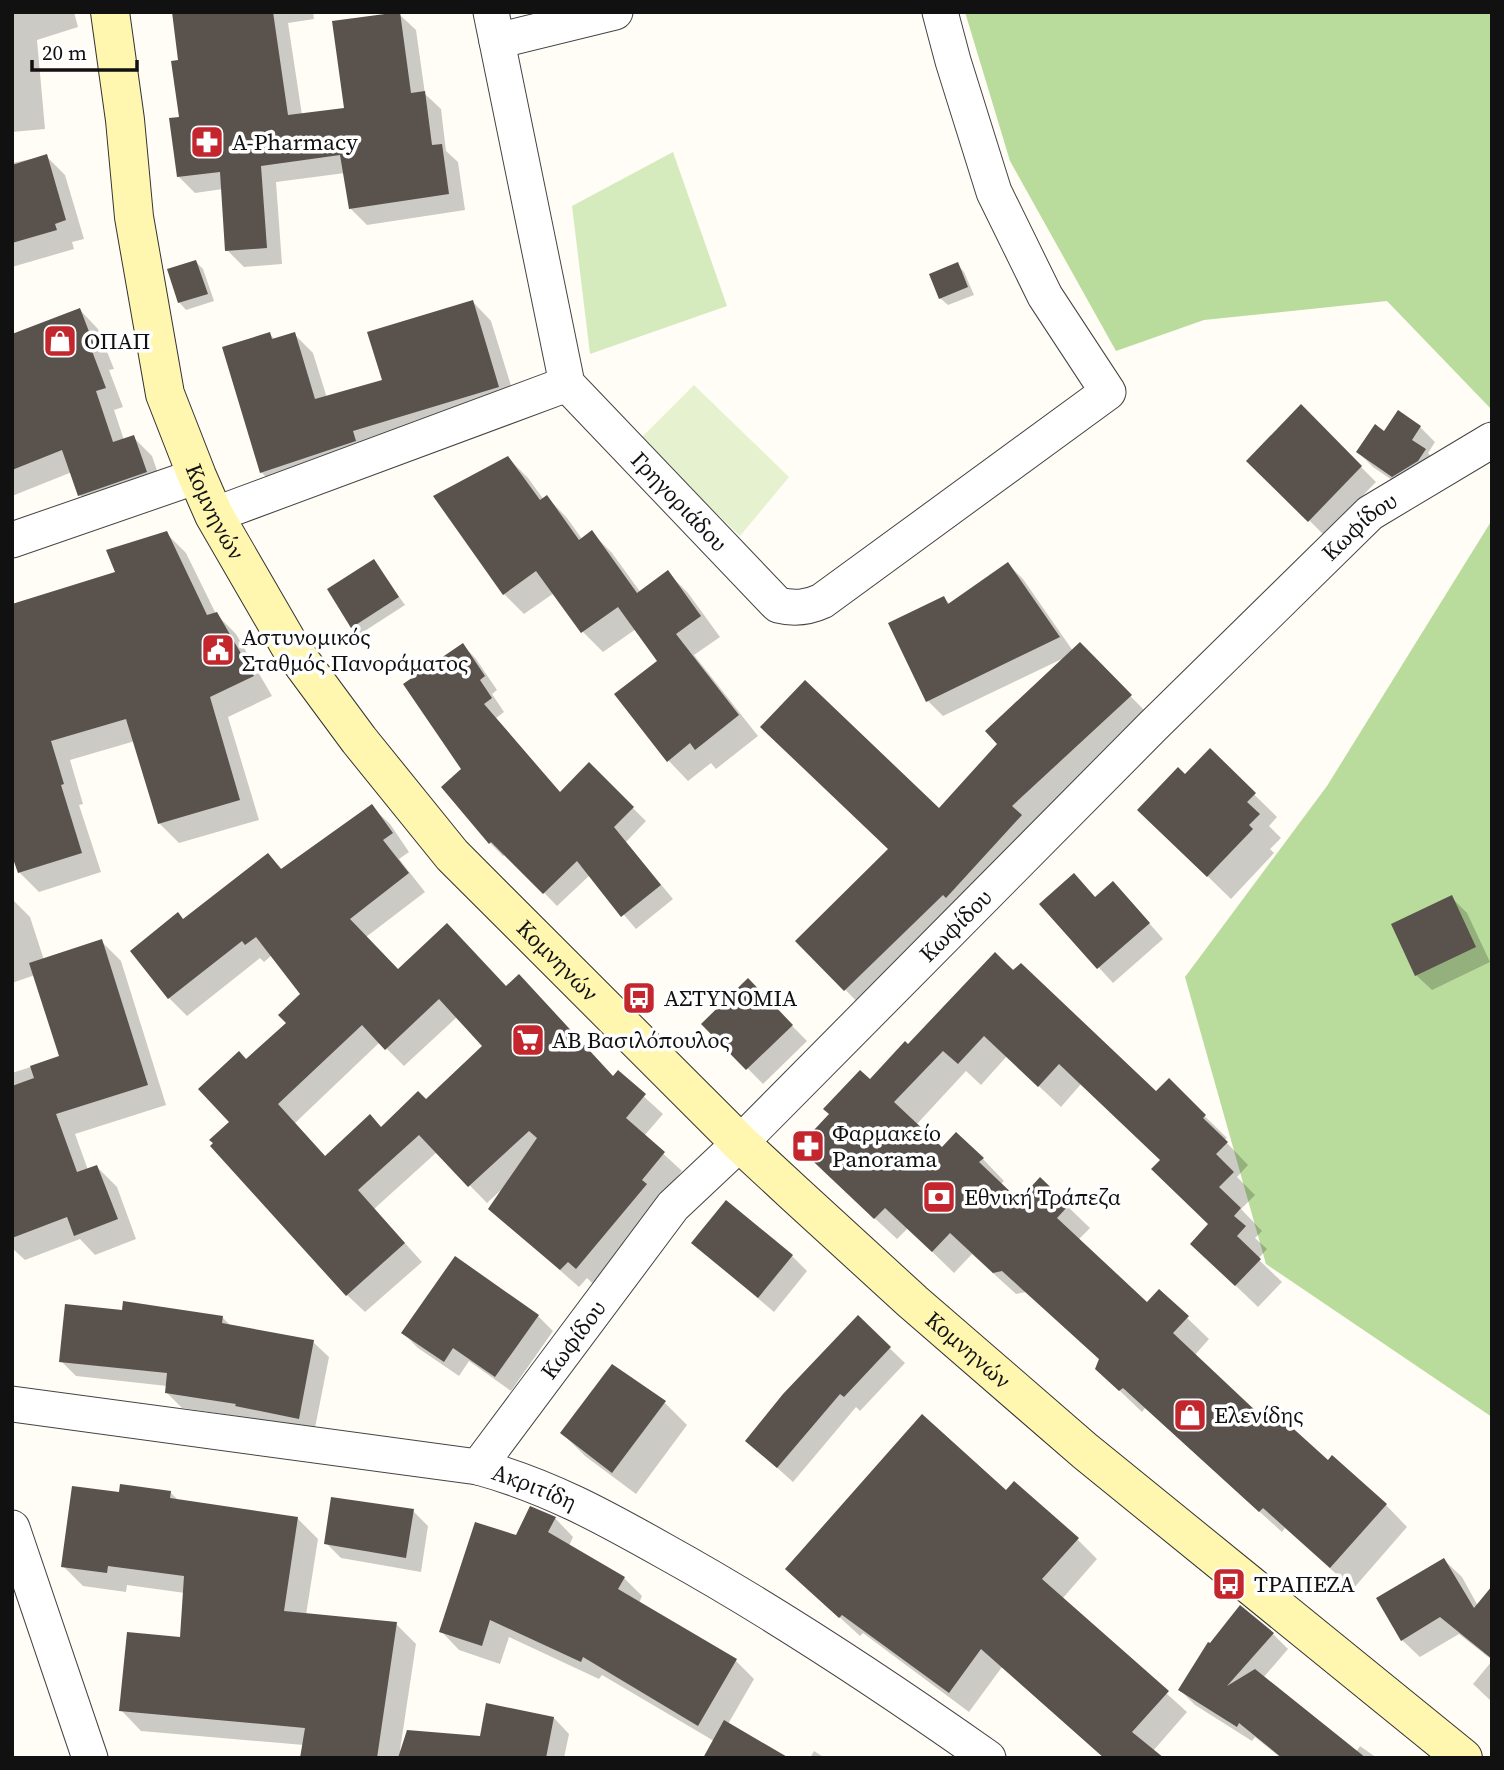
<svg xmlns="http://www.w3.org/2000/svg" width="1504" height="1770" font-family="'Source Serif 4',serif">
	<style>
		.green { fill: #d5ebbd }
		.forest { fill: #b9dc9c }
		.pitch { fill: #e6f2cf }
		.shadow { fill: #0003; fill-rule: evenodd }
		.building { fill: #5a524d; fill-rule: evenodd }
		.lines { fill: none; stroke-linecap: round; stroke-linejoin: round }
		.street-casing { stroke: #444; stroke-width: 37 }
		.secondary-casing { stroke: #333; stroke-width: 40 }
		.street { stroke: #fff; stroke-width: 35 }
		.secondary { stroke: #fff6b0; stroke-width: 38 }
		.labels { text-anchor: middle; stroke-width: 7; stroke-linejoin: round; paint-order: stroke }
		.poi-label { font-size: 23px; fill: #111; stroke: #fff; text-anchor: start }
		.street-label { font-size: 23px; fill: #111; stroke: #fff }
	</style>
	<rect width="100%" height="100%" fill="#fffdf5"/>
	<!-- green -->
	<polygon class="green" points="673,152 727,306 590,354 572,206"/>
	<!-- forest -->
	<g class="forest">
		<polygon points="965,12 1492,12 1492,410 1387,301 1204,320 1116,351 1010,161"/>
		<polygon points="1492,520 1492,1417 1266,1264 1185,977 1327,786"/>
	</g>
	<!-- pitch -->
	<polygon class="pitch" points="694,385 789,477 740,536 639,440"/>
	<!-- shadow -->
	<g class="shadow">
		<polygon points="12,12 74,12 78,27 37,40 45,129 12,132"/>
		<polygon points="174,12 313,12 314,19 288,23 302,115 346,110 399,14 416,30 425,94 441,109 446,151 458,162 465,210 367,225 350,208 345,173 276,182 282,264 244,267 227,250 223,189 195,193 179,177 180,62"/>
		<polygon points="46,156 65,175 84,239 72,242 74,249 12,267 12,163"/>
		<polygon points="196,262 203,269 214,301 186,310 179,302"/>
		<polygon points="957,264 964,272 974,295 948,305 940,298"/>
		<polygon points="473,302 491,321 517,405 280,491 261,472 270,334 275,340 294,334 313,353 327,398 384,381"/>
		<polygon points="80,310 98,329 114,369 109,370 123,407 114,410 124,440 133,437 152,456 164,491 98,514 80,495 72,472 12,496 12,336"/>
		<polygon points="1301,407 1376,482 1324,535 1249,461"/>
		<polygon points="1420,427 1435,442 1428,453 1440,465 1408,491 1373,467 1358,452 1385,433"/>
		<polygon points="508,458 528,478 544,500 547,497 567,518 582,539 592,533 612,553 641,593 668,573 688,593 720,637 694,655 758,736 716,769 711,763 688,781 668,760 660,661 636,629 603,652 583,632 554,593 524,614 504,594"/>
		<polygon points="166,533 186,553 216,614 236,634 272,696 228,717 259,820 179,843 159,823 135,741 70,760 83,804 79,805 101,872 39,892 19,872 12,624 118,574"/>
		<polygon points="374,561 405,605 360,634 353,626"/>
		<polygon points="1008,564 1023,579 1073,651 1080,645 1151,717 866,1011 798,941 939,811 1000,744 1066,657 943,716 928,701 944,598 950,604"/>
		<polygon points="463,645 476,659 497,690 492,694 504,712 496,718 561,794 589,765 646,821 626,842 673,899 636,929 590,875 557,906 506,854 503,856 490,843 463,770"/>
		<polygon points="1210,751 1277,817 1269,826 1281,838 1270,849 1274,853 1231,899 1163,833 1186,776"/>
		<path d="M372,807L390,824L409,852L399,859L425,892L366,937L398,971L506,988L614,1078L618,1073L663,1114L644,1136L682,1171L659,1198L595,1286L587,1278L579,1287L490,1209L501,1190L487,1203L437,1152L374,1209L422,1262L365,1312L347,1295L231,1122L246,1061L288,1023L302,994L272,955L264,962L260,958L187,1016L169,998L132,951L183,920L268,855L283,870ZM457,1017L484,1046L426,1101L382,1129L326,1157L295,1123L380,1042L404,1066Z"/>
		<polygon points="1074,875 1096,898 1128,899 1163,939 1113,983 1041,904"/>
		<polygon points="1452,898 1467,913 1490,962 1432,990 1416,975"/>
		<polygon points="12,899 30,917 44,960 101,941 121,961 166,1105 75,1134 88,1170 97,1167 117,1187 136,1239 95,1255 80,1239 25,1260 12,1248 12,1073 62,1057 35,975 12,983"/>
		<polygon points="995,954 1156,1093 1169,1081 1227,1138 1224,1140 1248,1165 1237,1177 1255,1195 1241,1209 1262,1231 1255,1238 1267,1249 1258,1259 1282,1282 1258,1307 1214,1265 1210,1224 1162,1161 1081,1084 1061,1107 1007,1056 981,1085 966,1071 916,1125 942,1150 983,1159 1004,1181 1000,1185 1019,1202 1040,1180 1090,1228 1078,1240 1147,1304 1159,1291 1209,1339 1194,1356 1258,1416 1328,1462 1386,1505 1407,1527 1353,1589 1285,1528 1282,1532 1145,1408 1142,1412 1119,1390 1100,1360 1026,1292 1016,1294 972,1254 954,1273 908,1228 897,1239 822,1169 870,1082 908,1047"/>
		<polygon points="748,981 807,1041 763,1084 704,1024"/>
		<polygon points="693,1243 792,1256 807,1271 774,1312"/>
		<polygon points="124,1311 222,1317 231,1326 313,1342 329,1357 314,1433 252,1421 250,1418 182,1408 166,1392 167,1386 76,1376 61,1361"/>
		<polygon points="538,1316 553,1331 511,1391 469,1361 459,1376 418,1348 403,1333"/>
		<polygon points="858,1318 905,1363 860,1411 856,1407 793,1482 747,1441"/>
		<polygon points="665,1403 687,1425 636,1494 585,1456 562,1433"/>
		<polygon points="170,1492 179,1501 298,1519 318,1539 306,1615 396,1624 416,1644 400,1750 466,1758 302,1758 304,1745 141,1731 121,1710 182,1639 185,1593 127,1585 126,1592 83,1586 63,1566 121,1494"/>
		<polygon points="1006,1493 1077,1539 1097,1559 1062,1599 1187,1712 1153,1751 1104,1758 1002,1667 969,1712 863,1633 860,1636 787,1569"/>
		<polygon points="413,1511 428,1526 421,1572 341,1558 326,1543"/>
		<polygon points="555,1518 573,1537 569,1546 624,1578 642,1596 639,1603 736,1661 754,1679 728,1724 714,1741 602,1675 599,1679 509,1637 500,1664 459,1650 441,1631 516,1538"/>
		<polygon points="1444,1560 1462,1577 1478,1606 1492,1588 1492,1660 1459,1634 1420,1657 1402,1640"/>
		<polygon points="1273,1634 1288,1649 1263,1678 1356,1752 1360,1746 1377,1758 1281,1758 1255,1737 1252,1741 1195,1705 1180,1690"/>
		<polygon points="1492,1661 1492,1702 1473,1684"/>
		<polygon points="554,1718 569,1734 564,1758 483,1758"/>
		<polygon points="814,1751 825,1758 810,1758"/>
	</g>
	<!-- building -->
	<g class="building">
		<polygon points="172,12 273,12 288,115 344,108 332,21 400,12 411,93 425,91 432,145 442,144 449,194 349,209 340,155 261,166 267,248 225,251 220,172 177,177 169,118 179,117 171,61 178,60"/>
		<polygon points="47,154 66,220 55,224 57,230 12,243 12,165"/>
		<polygon points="196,260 208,294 178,303 167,269"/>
		<polygon points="958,262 968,287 939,299 929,274"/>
		<polygon points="473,300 499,387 353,431 356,441 260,473 222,347 270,332 272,339 295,332 315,399 382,380 367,332"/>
		<polygon points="80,308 96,350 92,351 106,388 96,391 113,442 134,435 147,472 78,496 62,450 12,470 12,334"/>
		<polygon points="1301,404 1362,466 1308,522 1246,461"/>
		<polygon points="1398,410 1421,426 1412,440 1426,449 1418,461 1392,477 1356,452 1375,424 1384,431"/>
		<polygon points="508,456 540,500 547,495 579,540 592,530 637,593 668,570 701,616 676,634 739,715 695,750 690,743 667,762 614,694 657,661 618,607 581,633 536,571 503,595 433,496"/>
		<polygon points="167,531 207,615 217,612 254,676 210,697 240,800 158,824 126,719 51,741 64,784 61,785 82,853 18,873 12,856 12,604 115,572 106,550"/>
		<polygon points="374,559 399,597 351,628 327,589"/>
		<polygon points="1008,562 1060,637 926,702 888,623 944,596 948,604"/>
		<polygon points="1080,642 1132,695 1012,806 1022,815 946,898 943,895 844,991 795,941 888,849 760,727 805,680 939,808 997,744 985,731"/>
		<polygon points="463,643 485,676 480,680 492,698 484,704 560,792 589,762 634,807 614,827 661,885 621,917 577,861 543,894 491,842 489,844 441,787 461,769 403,684"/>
		<polygon points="1210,748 1256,793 1247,802 1260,814 1249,825 1253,829 1207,877 1137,810 1178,767 1185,774"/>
		<path d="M372,804L393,833L383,840L409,873L350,919L398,969L447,923L506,986L519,974L613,1076L618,1070L646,1094L626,1118L665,1152L642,1180L647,1184L576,1269L568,1262L560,1270L488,1209L537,1138L529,1131L468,1187L419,1135L358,1190L405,1243L346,1296L210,1146L213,1143L209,1140L229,1122L198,1089L239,1051L246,1059L286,1023L278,1015L300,994L256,937L245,945L242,941L168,999L130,951L178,912L183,919L268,853L281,869ZM439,999L482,1046L426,1099L418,1091L381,1127L370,1114L325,1156L278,1104L362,1025L385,1050Z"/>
		<polygon points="1074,873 1095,897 1113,881 1150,923 1097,969 1039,904"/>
		<polygon points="1452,895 1476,947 1415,976 1391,924"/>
		<polygon points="102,939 148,1085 56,1114 77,1172 97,1165 118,1219 74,1236 67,1217 12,1238 12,1086 34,1078 30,1066 59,1056 29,963"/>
		<polygon points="995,952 1013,970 1021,963 1156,1091 1169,1078 1206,1115 1203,1118 1228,1142 1216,1154 1234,1172 1219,1187 1241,1208 1234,1216 1246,1226 1237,1236 1261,1259 1235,1286 1190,1244 1208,1224 1151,1169 1160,1160 1059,1064 1038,1087 984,1036 958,1064 943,1051 894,1102 942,1147 956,1132 984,1158 979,1162 1019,1200 1040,1177 1069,1205 1057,1218 1147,1302 1159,1289 1189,1316 1173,1333 1258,1413 1266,1404 1328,1460 1332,1455 1387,1504 1330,1568 1263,1508 1259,1512 1123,1388 1119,1391 1095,1369 1099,1359 1002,1271 993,1273 950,1233 932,1252 885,1208 874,1219 798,1147 829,1114 823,1109 860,1070 870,1079 905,1041 908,1044"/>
		<polygon points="748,978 793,1025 746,1070 701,1024"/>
		<polygon points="726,1200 793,1255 758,1298 691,1243"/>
		<polygon points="455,1256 539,1315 495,1377 453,1348 444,1362 401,1333"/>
		<polygon points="123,1301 223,1316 222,1323 314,1340 299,1419 235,1406 236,1404 165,1393 167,1373 59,1362 65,1304 122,1310"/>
		<polygon points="858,1315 891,1347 844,1397 840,1394 777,1468 745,1441 783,1394"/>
		<polygon points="612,1364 666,1401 612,1473 560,1433"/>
		<polygon points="922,1414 1006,1490 1014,1481 1079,1538 1042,1579 1169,1691 1132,1732 1164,1758 1104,1758 981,1649 949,1693 842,1615 839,1618 785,1569"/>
		<polygon points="120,1484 171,1491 170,1498 298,1517 284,1611 397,1622 377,1758 300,1758 305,1728 119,1711 127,1632 180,1637 184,1576 108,1566 107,1573 61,1567 72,1486 119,1492"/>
		<polygon points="331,1497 414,1509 406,1558 324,1544"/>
		<polygon points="530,1506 556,1517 548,1532 625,1577 618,1589 737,1659 698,1726 583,1657 581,1662 490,1620 482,1646 439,1632 475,1522 516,1535"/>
		<polygon points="1444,1558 1474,1608 1492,1586 1492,1659 1440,1617 1401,1641 1376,1598"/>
		<polygon points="1240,1605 1274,1633 1227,1686 1255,1669 1366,1758 1282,1758 1239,1723 1237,1727 1178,1690 1208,1642 1210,1643"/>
		<polygon points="486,1703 554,1717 546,1758 398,1758 407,1730 480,1736"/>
		<polygon points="724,1720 789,1758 703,1758"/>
	</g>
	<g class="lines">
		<defs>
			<g id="street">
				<path id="s1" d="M491,12L567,384L778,605C794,609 807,608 822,601L1108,392L1045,296L994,192L953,61L940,12"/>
				<polyline points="497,41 615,12"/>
				<polyline points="214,515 567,384"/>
				<polyline points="12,540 197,476"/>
				<path id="s2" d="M12,1404L478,1467C548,1486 604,1517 666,1552C778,1614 883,1684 988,1758"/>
				<path id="s3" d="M478,1467L673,1206L740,1143L1153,726L1370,513L1492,440"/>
				<polyline points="12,1528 90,1758"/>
			</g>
			<g id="secondary">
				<path id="s4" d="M110,12L125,120L134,217L165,394L197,476L214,515L291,648L359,740L452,855L740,1143L795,1194L913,1302L1085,1451L1463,1758"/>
			</g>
		</defs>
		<!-- street casing -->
		<use href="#street" class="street-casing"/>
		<!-- secondary casing -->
		<use href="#secondary" class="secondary-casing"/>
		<!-- street -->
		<use href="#street" class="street"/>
		<!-- secondary -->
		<use href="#secondary" class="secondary"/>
	</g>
	<!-- icons -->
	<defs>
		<symbol id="pharmacy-square" viewBox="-11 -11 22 22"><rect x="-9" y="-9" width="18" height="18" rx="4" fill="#c4262e" stroke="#fff"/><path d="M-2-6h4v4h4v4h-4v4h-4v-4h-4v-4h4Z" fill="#fff"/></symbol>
		<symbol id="shop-square" viewBox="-11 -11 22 22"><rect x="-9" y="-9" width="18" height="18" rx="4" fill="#c4262e" stroke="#fff"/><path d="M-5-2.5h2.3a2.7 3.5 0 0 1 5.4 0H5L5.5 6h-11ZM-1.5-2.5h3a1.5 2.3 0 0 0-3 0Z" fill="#fff"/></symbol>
		<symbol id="civic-square" viewBox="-11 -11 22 22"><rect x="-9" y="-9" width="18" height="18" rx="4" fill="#c4262e" stroke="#fff"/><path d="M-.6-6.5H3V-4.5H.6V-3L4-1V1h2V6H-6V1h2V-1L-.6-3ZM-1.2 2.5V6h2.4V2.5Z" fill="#fff"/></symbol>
		<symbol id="bus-square" viewBox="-11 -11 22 22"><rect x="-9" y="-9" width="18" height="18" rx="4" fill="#c4262e" stroke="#fff"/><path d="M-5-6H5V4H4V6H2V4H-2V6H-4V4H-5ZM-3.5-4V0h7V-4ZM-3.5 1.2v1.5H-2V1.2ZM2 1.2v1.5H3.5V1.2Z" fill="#fff"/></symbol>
		<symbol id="supermarket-square" viewBox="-11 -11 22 22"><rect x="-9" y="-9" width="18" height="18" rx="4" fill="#c4262e" stroke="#fff"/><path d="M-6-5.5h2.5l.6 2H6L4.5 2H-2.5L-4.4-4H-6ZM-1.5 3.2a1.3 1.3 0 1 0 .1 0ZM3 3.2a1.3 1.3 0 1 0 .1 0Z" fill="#fff"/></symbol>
		<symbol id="bank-square" viewBox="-11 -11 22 22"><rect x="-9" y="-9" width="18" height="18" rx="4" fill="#c4262e" stroke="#fff"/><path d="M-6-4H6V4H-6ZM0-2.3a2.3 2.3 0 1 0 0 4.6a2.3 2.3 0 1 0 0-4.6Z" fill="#fff"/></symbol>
	</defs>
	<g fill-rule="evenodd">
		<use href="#pharmacy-square" x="188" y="123" width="38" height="38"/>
		<use href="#shop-square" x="41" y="322" width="38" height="38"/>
		<use href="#civic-square" x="199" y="631" width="38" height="38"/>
		<use href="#bus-square" x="620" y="979" width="38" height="38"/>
		<use href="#supermarket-square" x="509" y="1021" width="38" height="38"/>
		<use href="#pharmacy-square" x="789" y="1127" width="38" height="38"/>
		<use href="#bank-square" x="920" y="1178" width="38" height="38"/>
		<use href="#shop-square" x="1171" y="1396" width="38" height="38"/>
		<use href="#bus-square" x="1210" y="1565" width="38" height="38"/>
	</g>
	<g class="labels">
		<!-- poi labels -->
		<g class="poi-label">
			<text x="232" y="150">A-Pharmacy</text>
			<text x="84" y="349">ΟΠΑΠ</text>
			<text x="242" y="645">Αστυνομικός<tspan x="242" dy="26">Σταθμός Πανοράματος</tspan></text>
			<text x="664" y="1006">ΑΣΤΥΝΟΜΙΑ</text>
			<text x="552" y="1048">ΑΒ Βασιλόπουλος</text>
			<text x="832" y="1141">Φαρμακείο<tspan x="832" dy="26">Panorama</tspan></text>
			<text x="964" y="1205">Εθνική Τράπεζα</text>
			<text x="1214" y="1423">Ελενίδης</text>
			<text x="1254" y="1592">ΤΡΑΠΕΖΑ</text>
		</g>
		<!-- street labels -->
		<g class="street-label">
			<text dy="8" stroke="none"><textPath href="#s1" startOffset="542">Γρηγοριάδου</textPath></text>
			<text dy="8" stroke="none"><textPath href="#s4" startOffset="514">Κομνηνών</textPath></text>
			<text dy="8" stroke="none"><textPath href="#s3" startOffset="1292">Κωφίδου</textPath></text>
			<text dy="8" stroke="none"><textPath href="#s3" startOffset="724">Κωφίδου</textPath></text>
			<text dy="8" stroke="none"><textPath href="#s4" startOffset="1082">Κομνηνών</textPath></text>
			<text dy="8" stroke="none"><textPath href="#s3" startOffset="159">Κωφίδου</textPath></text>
			<text dy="8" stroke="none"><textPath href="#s4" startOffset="1648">Κομνηνών</textPath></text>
			<text dy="8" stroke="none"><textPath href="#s2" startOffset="530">Ακριτίδη</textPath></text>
		</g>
	</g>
	<!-- border -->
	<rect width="1504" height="1770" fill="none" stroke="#111111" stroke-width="28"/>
	<!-- scale -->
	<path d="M32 60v10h105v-10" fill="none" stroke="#111111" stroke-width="3.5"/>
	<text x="42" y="60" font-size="21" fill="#111111" stroke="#ffffff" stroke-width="5" paint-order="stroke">20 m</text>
</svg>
